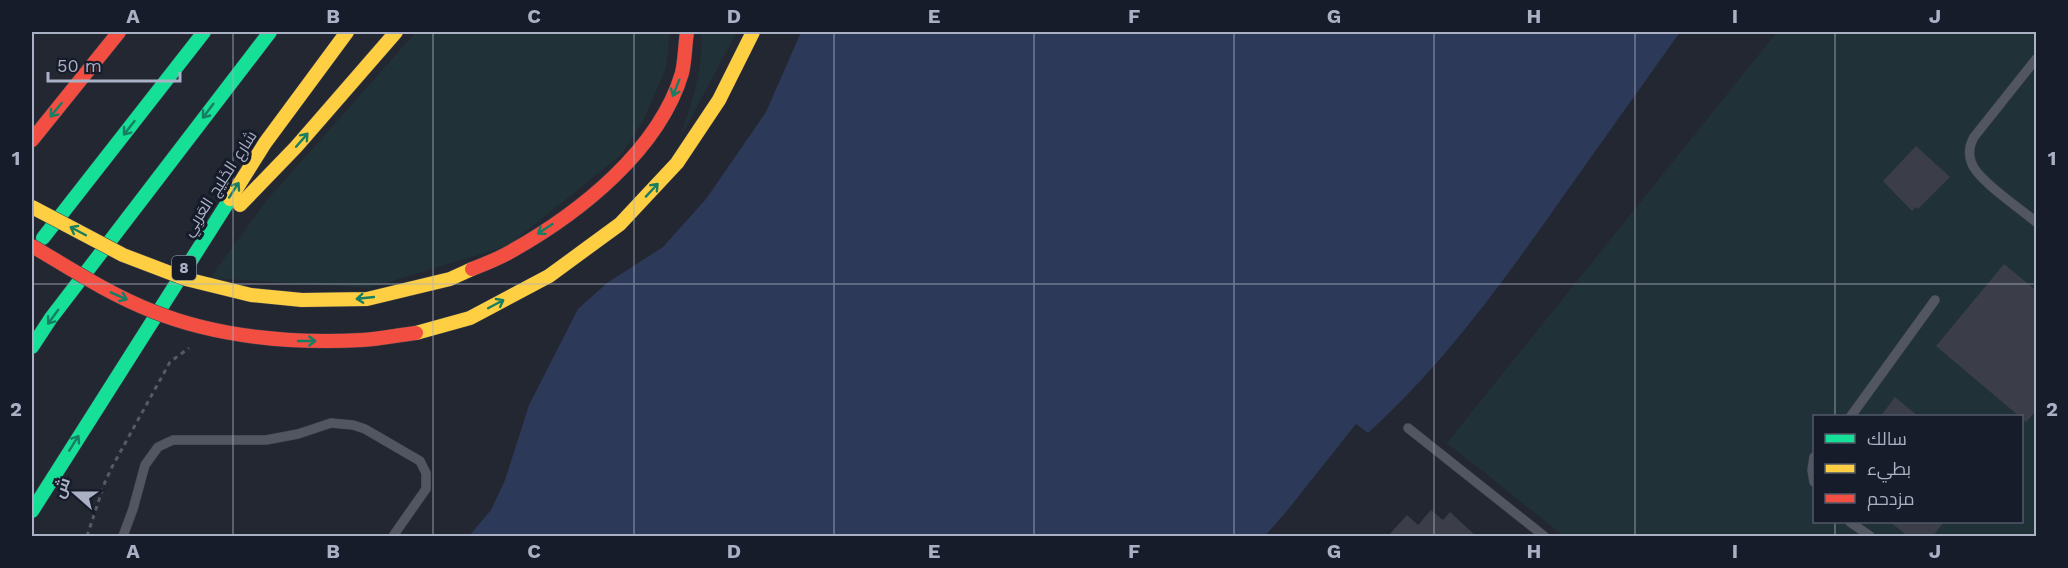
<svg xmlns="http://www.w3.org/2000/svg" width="2068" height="568" font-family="'Work Sans',Cairo,sans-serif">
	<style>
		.green { fill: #203137; fill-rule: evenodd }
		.water { fill: #2c3959 }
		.building { fill: #3b3e48 }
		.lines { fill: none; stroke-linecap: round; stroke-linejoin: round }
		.lane-casing { stroke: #3e424a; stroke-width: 10 }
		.fast-casing { stroke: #40444e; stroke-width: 15 }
		.slow-casing { stroke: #40444e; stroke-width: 15 }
		.jam-casing { stroke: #40444e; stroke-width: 15 }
		.path { stroke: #555a64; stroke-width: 3; stroke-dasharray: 4.5 4.5; stroke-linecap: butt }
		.lane { stroke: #525660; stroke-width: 9 }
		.fast { stroke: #16e098; stroke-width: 14 }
		.slow { stroke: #ffcf43; stroke-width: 14 }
		.jam { stroke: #f24e42; stroke-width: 14 }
		.slow-bridge-casing { stroke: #3f434e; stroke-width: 15; stroke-linecap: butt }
		.jam-bridge-casing { stroke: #3f434e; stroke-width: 15; stroke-linecap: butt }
		.slow-bridge { stroke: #ffcf43; stroke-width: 14 }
		.jam-bridge { stroke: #f24e42; stroke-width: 14 }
		.oneway { stroke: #167e62 }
		.grid { fill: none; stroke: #aab1c5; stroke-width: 1.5; stroke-opacity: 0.55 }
		.labels { text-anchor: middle; stroke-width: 6; stroke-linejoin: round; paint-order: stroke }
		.shield { fill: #171c2b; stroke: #7e8497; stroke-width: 1.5 }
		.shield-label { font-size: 15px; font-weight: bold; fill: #aab1c5 }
		.street-label { font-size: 16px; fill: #aab1c5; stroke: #171c2b }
		.neatline { fill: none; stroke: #aab1c5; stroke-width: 2 }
		.grid-label { font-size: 20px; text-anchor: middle; font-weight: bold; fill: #aab1c5 }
	</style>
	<rect width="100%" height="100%" fill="#232731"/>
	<!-- green -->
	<g class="green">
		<polygon points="416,32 669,32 670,34 666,68 643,121 621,155 508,246 369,288 210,278 267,200"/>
		<path d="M701,32H737L680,138C692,101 704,70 701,32Z"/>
		<path d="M1777,32H2036V536H1564L1447,443ZM1814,416H2022V522H1814Z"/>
	</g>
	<!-- water -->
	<path class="water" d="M801,32H1680C1641,87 1601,143 1562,198C1503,282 1445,363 1368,433L1356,424L1286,512L1265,536H469L491,510L505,480L529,405L578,309L607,283L663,247L706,199L766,112Z"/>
	<!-- building -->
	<g class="building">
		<polygon points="1916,146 1950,177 1918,209 1916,207 1912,211 1883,181"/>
		<polygon points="2004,264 2037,291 2037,410 2026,422 1936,346"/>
		<polygon points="1895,397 1919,417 1880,417"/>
		<polygon points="1431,510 1443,520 1450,512 1477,537 1387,537 1407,515 1418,525"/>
		<polygon points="1890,522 1944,522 1932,537 1909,537"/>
	</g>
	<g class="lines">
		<defs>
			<g id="lane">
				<path d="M2036,59L1974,137C1969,146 1968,155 1972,164C1978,180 2022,210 2036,222"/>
				<polyline points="1851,416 1935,300"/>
				<polyline points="1408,428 1544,536"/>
				<polyline points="1814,457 1812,470 1814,482"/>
				<polyline points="1850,522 1870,536"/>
				<polyline points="123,536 133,509 145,465 158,447 173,440 266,440 298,434 331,423 353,425 365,429 420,461 426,473 426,489 393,536"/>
			</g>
			<g id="fast">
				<polyline points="43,238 204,32"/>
				<polyline points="32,347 51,318 270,32"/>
				<polyline points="32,511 230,199"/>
			</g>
			<g id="slow">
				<polyline points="230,199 265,143 347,32"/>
				<polyline points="240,205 296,147 396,32"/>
			</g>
			<polyline id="jam" points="32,140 119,32"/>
		</defs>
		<!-- lane casing -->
		<use href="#lane" class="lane-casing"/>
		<!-- fast casing -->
		<use href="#fast" class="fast-casing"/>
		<!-- slow casing -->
		<use href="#slow" class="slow-casing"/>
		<!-- jam casing -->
		<use href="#jam" class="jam-casing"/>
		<!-- path -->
		<polyline class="path" points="87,536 105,482 112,467 170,362 189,348"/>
		<!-- lane -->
		<use href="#lane" class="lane"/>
		<!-- fast -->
		<use href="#fast" class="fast"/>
		<!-- slow -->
		<use href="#slow" class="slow"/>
		<!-- jam -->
		<use href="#jam" class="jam"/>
		<defs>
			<g id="slow-bridge">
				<polyline points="32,207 123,255 186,279 251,295 302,300 367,299 450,279 472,269"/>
				<polyline points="416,333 470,318 549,276 620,224 677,163 719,100 753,32"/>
			</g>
			<g id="jam-bridge">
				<path d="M32,246C71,269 109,294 152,311C216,337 293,344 362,340C380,339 398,335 416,333"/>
				<path d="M472,269C485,264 498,259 510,252C578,214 659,151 682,73C685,60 685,45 687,32"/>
			</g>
		</defs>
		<!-- slow-bridge casing -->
		<use href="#slow-bridge" class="slow-bridge-casing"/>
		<!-- jam-bridge casing -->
		<use href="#jam-bridge" class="jam-bridge-casing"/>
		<!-- slow-bridge -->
		<use href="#slow-bridge" class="slow-bridge"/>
		<!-- jam-bridge -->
		<use href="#jam-bridge" class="jam-bridge"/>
	</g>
	<!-- one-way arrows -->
	<defs><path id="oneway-shaft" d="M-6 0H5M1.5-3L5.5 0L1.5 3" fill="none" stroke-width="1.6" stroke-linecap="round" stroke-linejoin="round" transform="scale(1.5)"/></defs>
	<g class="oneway">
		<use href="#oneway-shaft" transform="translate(676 88) rotate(112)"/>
		<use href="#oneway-shaft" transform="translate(56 110) rotate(129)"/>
		<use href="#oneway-shaft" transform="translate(208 111) rotate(127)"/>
		<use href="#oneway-shaft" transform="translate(129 128) rotate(128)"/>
		<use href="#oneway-shaft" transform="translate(302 140) rotate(-49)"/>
		<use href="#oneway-shaft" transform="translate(234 190) rotate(-57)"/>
		<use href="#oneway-shaft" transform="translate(652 190) rotate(-47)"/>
		<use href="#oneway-shaft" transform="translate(545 229) rotate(147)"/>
		<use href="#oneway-shaft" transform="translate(78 231) rotate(-152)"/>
		<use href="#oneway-shaft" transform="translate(119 296) rotate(24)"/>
		<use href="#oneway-shaft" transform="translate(365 298) rotate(174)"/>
		<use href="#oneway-shaft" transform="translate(496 304) rotate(-28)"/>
		<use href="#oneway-shaft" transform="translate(53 317) rotate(126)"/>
		<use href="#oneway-shaft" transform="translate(307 341)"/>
		<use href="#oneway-shaft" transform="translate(74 443) rotate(-58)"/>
	</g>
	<!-- grid -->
	<path class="grid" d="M233,32V536M433,32V536M634,32V536M834,32V536M1034,32V536M1234,32V536M1434,32V536M1635,32V536M1835,32V416M32,284H2036M1835,522V536"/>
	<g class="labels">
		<!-- shield labels -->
		<rect class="shield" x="172" y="256" width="24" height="24" rx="4.5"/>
		<g class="shield-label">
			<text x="184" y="273">8</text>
		</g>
		<!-- street labels -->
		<g class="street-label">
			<text transform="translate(219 183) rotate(-57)" y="6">شارع الخَلِيج العَربِي</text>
		</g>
	</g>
	<!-- border -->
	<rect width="2068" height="568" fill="none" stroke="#171c2b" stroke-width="66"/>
	<!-- legend -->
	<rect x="1813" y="415" width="210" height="108" fill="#171c2b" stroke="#525869" stroke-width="1.5"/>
	<rect x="1825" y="434" width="30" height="9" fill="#16e098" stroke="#525869" stroke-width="1.5"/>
	<text x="1867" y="445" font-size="18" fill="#aab1c5">سالك</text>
	<rect x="1825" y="464" width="30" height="9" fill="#ffcf43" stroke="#525869" stroke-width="1.5"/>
	<text x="1867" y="475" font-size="18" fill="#aab1c5">بطيء</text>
	<rect x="1825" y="494" width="30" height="9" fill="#f24e42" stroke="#525869" stroke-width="1.5"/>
	<text x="1867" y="505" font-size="18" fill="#aab1c5">مزدحم</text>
	<!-- north arrow -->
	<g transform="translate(75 493) rotate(291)" stroke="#171c2b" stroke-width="4.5" paint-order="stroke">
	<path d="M0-4.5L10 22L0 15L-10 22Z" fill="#aab1c5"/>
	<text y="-9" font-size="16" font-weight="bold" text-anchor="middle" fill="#aab1c5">ش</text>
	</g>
	<!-- scale -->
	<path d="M48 72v9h132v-9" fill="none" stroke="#aab1c5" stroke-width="3"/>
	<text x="57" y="72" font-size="18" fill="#aab1c5" stroke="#171c2b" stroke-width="4.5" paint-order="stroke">50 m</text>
	<rect x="33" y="33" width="2002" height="502" class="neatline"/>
	<g class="grid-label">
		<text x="133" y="23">A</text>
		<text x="333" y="23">B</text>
		<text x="534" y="23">C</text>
		<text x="734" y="23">D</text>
		<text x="934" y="23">E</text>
		<text x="1134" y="23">F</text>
		<text x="1334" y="23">G</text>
		<text x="1534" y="23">H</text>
		<text x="1735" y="23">I</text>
		<text x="1935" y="23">J</text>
		<text x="16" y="165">1</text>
		<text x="2052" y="165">1</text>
		<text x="16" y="416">2</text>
		<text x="2052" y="416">2</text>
		<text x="133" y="558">A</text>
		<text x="333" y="558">B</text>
		<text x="534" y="558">C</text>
		<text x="734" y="558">D</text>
		<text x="934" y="558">E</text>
		<text x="1134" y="558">F</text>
		<text x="1334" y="558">G</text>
		<text x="1534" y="558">H</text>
		<text x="1735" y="558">I</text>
		<text x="1935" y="558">J</text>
	</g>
</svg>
